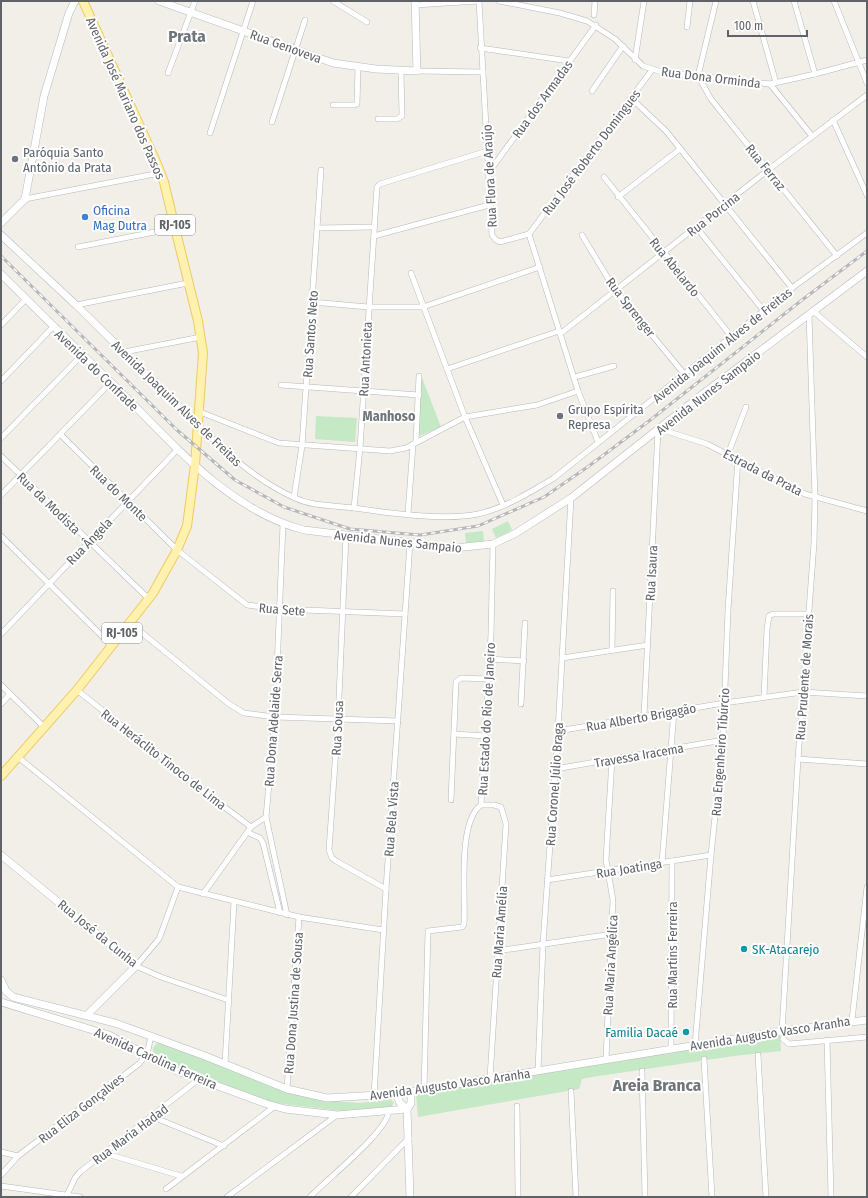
<svg xmlns="http://www.w3.org/2000/svg" width="868" height="1198" font-family="'Fira Sans Condensed',sans-serif">
	<style>
		.green { fill: #c5e8c5 }
		.lines { fill: none; stroke-linecap: round; stroke-linejoin: round }
		.street-casing { stroke: #b5b8bc; stroke-width: 6 }
		.secondary-casing { stroke: #b6babf; stroke-width: 8 }
		.primary-casing { stroke: #f2c960; stroke-width: 10 }
		.street { stroke: #fff; stroke-width: 5 }
		.secondary { stroke: #fff; stroke-width: 7 }
		.primary { stroke: #fff2af; stroke-width: 8 }
		.rail-casing { stroke: #b6b7b8; stroke-width: 3 }
		.rail { stroke: #fff; stroke-width: 1.5; stroke-dasharray: 4.5; stroke-linecap: butt }
		.worship-dot { fill: #6b7280; stroke: #fff; stroke-width: 1.5 }
		.shop-dot { fill: #3f7fe0; stroke: #fff; stroke-width: 1.5 }
		.culture-dot { fill: #0f9aa8; stroke: #fff; stroke-width: 1.5 }
		.labels { text-anchor: middle; stroke-width: 4; stroke-linejoin: round; paint-order: stroke }
		.shield { fill: #fff; stroke: #8f9295; stroke-width: 1 }
		.shield-label { font-size: 12px; font-weight: bold; fill: #5f6368 }
		.street-label { font-size: 13px; fill: #5f6368; stroke: #fff }
		.worship-label { font-size: 13px; fill: #5b616d; stroke: #fff; text-anchor: start }
		.shop-label { font-size: 13px; fill: #366cbe; stroke: #fff; text-anchor: start }
		.culture-label { font-size: 13px; fill: #0d838f; stroke: #fff; text-anchor: start }
		.neighbourhood-label { font-size: 14px; font-weight: bold; fill: #70757a; stroke: #fff }
		.district-label { font-size: 17px; font-weight: bold; fill: #70757a; stroke: #fff }
	</style>
	<rect width="100%" height="100%" fill="#f1efe8"/>
	<!-- green -->
	<g class="green">
		<polygon points="421,375 441,427 419,436"/>
		<polygon points="316,416 357,418 355,442 315,439"/>
		<polygon points="508,521 512,530 496,538 492,529"/>
		<polygon points="483,531 484,541 466,543 465,533"/>
		<polygon points="780,1034 781,1051 734,1056 592,1077 582,1079 579,1089 418,1117 416,1094"/>
		<polygon points="159,1042 312,1099 359,1103 383,1101 390,1098 394,1103 391,1107 342,1111 274,1103 175,1066 155,1055 153,1050 154,1046"/>
	</g>
	<g class="lines">
		<defs>
			<g id="street">
				<polyline points="333,1 367,22"/>
				<polyline points="479,1 492,235 496,240 500,242 529,234"/>
				<polyline points="499,1 560,13 587,21 615,39 643,66 662,72 770,84 815,74 867,60"/>
				<polyline points="716,1 698,76 711,99 837,256"/>
				<polyline points="753,1 776,83"/>
				<polyline points="794,1 815,74"/>
				<polyline points="834,1 867,83"/>
				<polyline points="415,5 479,1"/>
				<polyline points="594,15 595,1"/>
				<polyline points="687,27 690,1"/>
				<polyline points="480,48 569,61"/>
				<polyline points="635,60 644,1"/>
				<polyline points="417,71 483,72"/>
				<polyline points="168,73 195,1"/>
				<polyline points="770,84 812,136"/>
				<polyline points="592,91 623,46"/>
				<polyline points="631,98 666,131 792,288"/>
				<polyline points="333,105 354,105 357,104 358,67"/>
				<polyline points="378,119 397,119 402,116 401,71"/>
				<polyline points="833,120 867,195"/>
				<polyline points="272,122 305,20"/>
				<polyline points="210,133 253,1"/>
				<polyline points="489,172 596,25"/>
				<polyline points="604,177 731,336"/>
				<polyline points="618,197 680,149"/>
				<polyline points="25,199 160,173"/>
				<polyline points="696,227 764,311"/>
				<polyline points="318,228 373,227"/>
				<polyline points="529,234 578,391 598,442"/>
				<polyline points="529,234 652,70"/>
				<polyline points="582,235 615,290 685,375"/>
				<polyline points="374,236 489,205"/>
				<polyline points="78,247 175,228"/>
				<polyline points="411,273 465,417 503,505"/>
				<polyline points="312,302 368,307 423,307 540,267"/>
				<polyline points="76,305 188,283"/>
				<polyline points="813,311 867,357"/>
				<polyline points="1,325 26,299"/>
				<polyline points="560,334 768,170 867,95"/>
				<polyline points="124,352 201,337"/>
				<polyline points="447,369 559,331"/>
				<polyline points="575,377 614,366"/>
				<polyline points="1,381 53,327"/>
				<polyline points="281,385 419,395"/>
				<polyline points="200,412 279,443 390,451 406,448 465,417 537,405 578,391"/>
				<path d="M199,426C228,454 257,481 295,498C314,507 334,505 354,508C388,513 445,521 478,514C505,508 531,492 554,478L792,288L867,233"/>
				<polyline points="660,429 707,444 805,494 867,511"/>
				<polyline points="61,435 177,550 247,605 279,609 405,614"/>
				<polyline points="1,438 82,355"/>
				<polyline points="416,441 419,376"/>
				<polyline points="728,454 746,407"/>
				<polyline points="1,456 149,599"/>
				<polyline points="1,495 111,382"/>
				<polyline points="294,497 302,446 321,170"/>
				<polyline points="354,508 360,448 377,187 380,184 487,151"/>
				<polyline points="408,514 413,444"/>
				<polyline points="283,524 275,717 266,817 287,915"/>
				<polyline points="1,536 112,646"/>
				<polyline points="346,536 338,720 329,850 332,858 336,861 386,889"/>
				<polyline points="130,623 229,704 244,713 275,717 398,721"/>
				<polyline points="1,634 178,449"/>
				<polyline points="612,650 613,591"/>
				<polyline points="562,658 648,645"/>
				<polyline points="489,659 524,661"/>
				<polyline points="1,685 44,727"/>
				<polyline points="77,690 203,791 251,827"/>
				<polyline points="764,697 767,629 769,616 773,614 809,614"/>
				<polyline points="1,704 10,694"/>
				<polyline points="521,704 525,623"/>
				<polyline points="644,716 658,430"/>
				<polyline points="558,731 724,703 803,692 867,696"/>
				<polyline points="454,734 486,736"/>
				<polyline points="18,757 178,887 299,917 383,930"/>
				<polyline points="798,759 867,764"/>
				<polyline points="555,769 723,740"/>
				<polyline points="451,800 456,682 461,678 488,679"/>
				<polyline points="481,805 494,805 501,807 506,824 490,1078"/>
				<polyline points="249,833 260,838 263,843 280,913"/>
				<polyline points="662,863 674,711"/>
				<polyline points="547,880 711,855"/>
				<polyline points="178,887 159,939 136,966 161,977 228,1000"/>
				<polyline points="203,894 251,827 266,817"/>
				<polyline points="497,951 612,934"/>
				<polyline points="852,1020 867,887"/>
				<polyline points="782,1031 798,759 814,543 815,498 809,315"/>
				<polyline points="783,1039 789,1044 867,1037"/>
				<polyline points="827,1040 831,1197"/>
				<polyline points="695,1045 711,855 723,740 728,610 738,459"/>
				<polyline points="671,1049 672,861"/>
				<polyline points="758,1055 766,1197"/>
				<polyline points="606,1059 613,900 606,860 612,759"/>
				<polyline points="704,1059 712,1197"/>
				<polyline points="225,1064 234,902"/>
				<polyline points="538,1071 543,944 558,731 571,498"/>
				<polyline points="642,1071 645,1197"/>
				<polyline points="287,1089 299,917"/>
				<path d="M424,1089L428,931L462,927L464,924C466,897 457,822 481,805L491,634L493,544"/>
				<polyline points="571,1091 576,1197"/>
				<polyline points="374,1096 386,889 410,543"/>
				<polyline points="517,1106 518,1197"/>
				<polyline points="153,1117 224,1146"/>
				<polyline points="1,1152 18,1156"/>
				<polyline points="104,1153 181,1176"/>
				<polyline points="1,1175 18,1156 140,1063 148,1050 151,1036"/>
				<polyline points="1,1186 80,1197"/>
				<polyline points="166,1189 275,1106"/>
				<polyline points="66,1197 75,1178 80,1172 199,1079"/>
				<polyline points="227,1197 337,1115"/>
				<path d="M310,1197C327,1179 387,1132 389,1111"/>
				<polyline points="351,1197 409,1138"/>
			</g>
			<g id="secondary">
				<polyline points="159,1 333,63 376,69 417,71 415,1"/>
				<polyline points="1,223 25,199 44,96 69,13 75,1"/>
				<polyline points="1,235 76,305 199,426"/>
				<path d="M1,274C41,314 82,354 122,393C175,446 229,510 304,530L455,548L493,544L516,533L571,498L704,393L867,271"/>
				<polyline points="1,855 136,966 87,1015"/>
				<polyline points="1,980 6,991 13,997 115,1023 205,1056 287,1089 327,1098 396,1094 782,1031 867,1020"/>
				<polyline points="1,1002 109,1035 177,1071 267,1104 285,1109 337,1115 407,1109"/>
				<polyline points="396,1094 400,1103 407,1109"/>
				<polyline points="410,1197 407,1109 411,1103 411,1092"/>
			</g>
			<polyline id="primary" points="1,776 77,690 153,593 177,550 187,526 195,465 203,353 198,321 175,228 164,182 157,164 83,1"/>
		</defs>
		<!-- street casing -->
		<use href="#street" class="street-casing"/>
		<!-- secondary casing -->
		<use href="#secondary" class="secondary-casing"/>
		<!-- primary casing -->
		<use href="#primary" class="primary-casing"/>
		<!-- street -->
		<use href="#street" class="street"/>
		<!-- secondary -->
		<use href="#secondary" class="secondary"/>
		<!-- primary -->
		<use href="#primary" class="primary"/>
		<defs>
			<polyline id="rail" points="1,256 177,430 235,480 284,507 350,529 420,535 478,526 544,497 589,466 649,421 802,300 867,251"/>
		</defs>
		<!-- rail casing -->
		<use href="#rail" class="rail-casing"/>
		<!-- rail -->
		<use href="#rail" class="rail"/>
	</g>
	<!-- markers -->
	<g class="worship-dot">
		<circle cx="15" cy="159" r="4"/>
		<circle cx="560" cy="416" r="4"/>
	</g>
	<circle class="shop-dot" cx="85" cy="217" r="4"/>
	<g class="culture-dot">
		<circle cx="744" cy="949" r="4"/>
		<circle cx="686" cy="1032" r="4"/>
	</g>
	<g class="labels">
		<!-- shield labels -->
		<g class="shield">
			<rect x="155" y="215" width="40" height="20" rx="3"/>
			<rect x="102" y="623" width="40" height="20" rx="3"/>
		</g>
		<g class="shield-label">
			<text x="175" y="229">RJ-105</text>
			<text x="122" y="637">RJ-105</text>
		</g>
		<!-- street labels -->
		<g class="street-label">
			<text transform="translate(286 46) rotate(20)" y="5">Rua Genoveva</text>
			<text transform="translate(711 77) rotate(7)" y="5">Rua Dona Orminda</text>
			<text transform="translate(126 98) rotate(66)" y="5">Avenida José Mariano dos Passos</text>
			<text transform="translate(542 99) rotate(-54)" y="5">Rua dos Armadas</text>
			<text transform="translate(591 152) rotate(-53)" y="5">Rua José Roberto Domingues</text>
			<text transform="translate(766 167) rotate(51)" y="5">Rua Ferraz</text>
			<text transform="translate(489 176) rotate(-93)" y="5">Rua Flora de Araújo</text>
			<text transform="translate(713 214) rotate(-38)" y="5">Rua Porcina</text>
			<text transform="translate(675 267) rotate(51)" y="5">Rua Abelardo</text>
			<text transform="translate(631 307) rotate(52)" y="5">Rua Sprenger</text>
			<text transform="translate(310 334) rotate(-86)" y="5">Rua Santos Neto</text>
			<text transform="translate(722 345) rotate(-39)" y="5">Avenida Joaquim Alves de Freitas</text>
			<text transform="translate(365 359) rotate(-87)" y="5">Rua Antonieta</text>
			<text transform="translate(97 370) rotate(44)" y="5">Avenida do Confrade</text>
			<text transform="translate(708 392) rotate(-38)" y="5">Avenida Nunes Sampaio</text>
			<text transform="translate(177 403) rotate(44)" y="5">Avenida Joaquim Alves de Freitas</text>
			<text transform="translate(763 472) rotate(27)" y="5">Estrada da Prata</text>
			<text transform="translate(119 493) rotate(44)" y="5">Rua do Monte</text>
			<text transform="translate(49 503) rotate(44)" y="5">Rua da Modista</text>
			<text transform="translate(89 541) rotate(-46)" y="5">Rua Ângela</text>
			<text transform="translate(398 541) rotate(6)" y="5">Avenida Nunes Sampaio</text>
			<text transform="translate(651 573) rotate(-87)" y="5">Rua Isaura</text>
			<text transform="translate(282 609) rotate(4)" y="5">Rua Sete</text>
			<text transform="translate(804 677) rotate(-86)" y="5">Rua Prudente de Morais</text>
			<text transform="translate(641 717) rotate(-10)" y="5">Rua Alberto Brigagão</text>
			<text transform="translate(486 719) rotate(-87)" y="5">Rua Estado do Rio de Janeiro</text>
			<text transform="translate(273 721) rotate(-86)" y="5">Rua Dona Adelaide Serra</text>
			<text transform="translate(337 728) rotate(-87)" y="5">Rua Sousa</text>
			<text transform="translate(720 752) rotate(-86)" y="5">Rua Engenheiro Tibúrcio</text>
			<text transform="translate(639 755) rotate(-10)" y="5">Travessa Iracema</text>
			<text transform="translate(164 759) rotate(38)" y="5">Rua Heráclito Tinoco de Lima</text>
			<text transform="translate(554 784) rotate(-86)" y="5">Rua Coronel Júlio Braga</text>
			<text transform="translate(391 819) rotate(-86)" y="5">Rua Bela Vista</text>
			<text transform="translate(629 868) rotate(-9)" y="5">Rua Joatinga</text>
			<text transform="translate(499 932) rotate(-86)" y="5">Rua Maria Amélia</text>
			<text transform="translate(98 933) rotate(39)" y="5">Rua José da Cunha</text>
			<text transform="translate(672 955) rotate(-90)" y="5">Rua Martins Ferreira</text>
			<text transform="translate(610 965) rotate(-87)" y="5">Rua Maria Angélica</text>
			<text transform="translate(293 1003) rotate(-86)" y="5">Rua Dona Justina de Sousa</text>
			<text transform="translate(770 1033) rotate(-9)" y="5">Avenida Augusto Vasco Aranha</text>
			<text transform="translate(156 1058) rotate(24)" y="5">Avenida Carolina Ferreira</text>
			<text transform="translate(450 1084) rotate(-8)" y="5">Avenida Augusto Vasco Aranha</text>
			<text transform="translate(81 1108) rotate(-38)" y="5">Rua Eliza Gonçalves</text>
			<text transform="translate(130 1134) rotate(-37)" y="5">Rua Maria Hadad</text>
		</g>
		<!-- worship labels -->
		<g class="worship-label">
			<text x="23" y="157">Paróquia Santo<tspan x="23" dy="15">Antônio da Prata</tspan></text>
			<text x="568" y="414">Grupo Espírita<tspan x="568" dy="15">Represa</tspan></text>
		</g>
		<!-- shop labels -->
		<g class="shop-label">
			<text x="93" y="215">Oficina<tspan x="93" dy="15">Mag Dutra</tspan></text>
		</g>
		<!-- culture labels -->
		<g class="culture-label">
			<text x="752" y="954">SK-Atacarejo</text>
			<text x="678" y="1037" text-anchor="end">Familia Dacaé</text>
		</g>
		<!-- neighbourhood labels -->
		<g class="neighbourhood-label">
			<text x="389" y="421">Manhoso</text>
		</g>
		<!-- district labels -->
		<g class="district-label">
			<text x="187" y="42">Prata</text>
			<text x="657" y="1091">Areia Branca</text>
		</g>
	</g>
	<!-- border -->
	<rect width="868" height="1198" fill="none" stroke="#5f6368" stroke-width="4"/>
	<!-- scale -->
	<path d="M728 30v6h79v-6" fill="none" stroke="#5f6368" stroke-width="2"/>
	<text x="734" y="30" font-size="12" fill="#5f6368" stroke="#ffffff" stroke-width="3" paint-order="stroke">100 m</text>
</svg>
